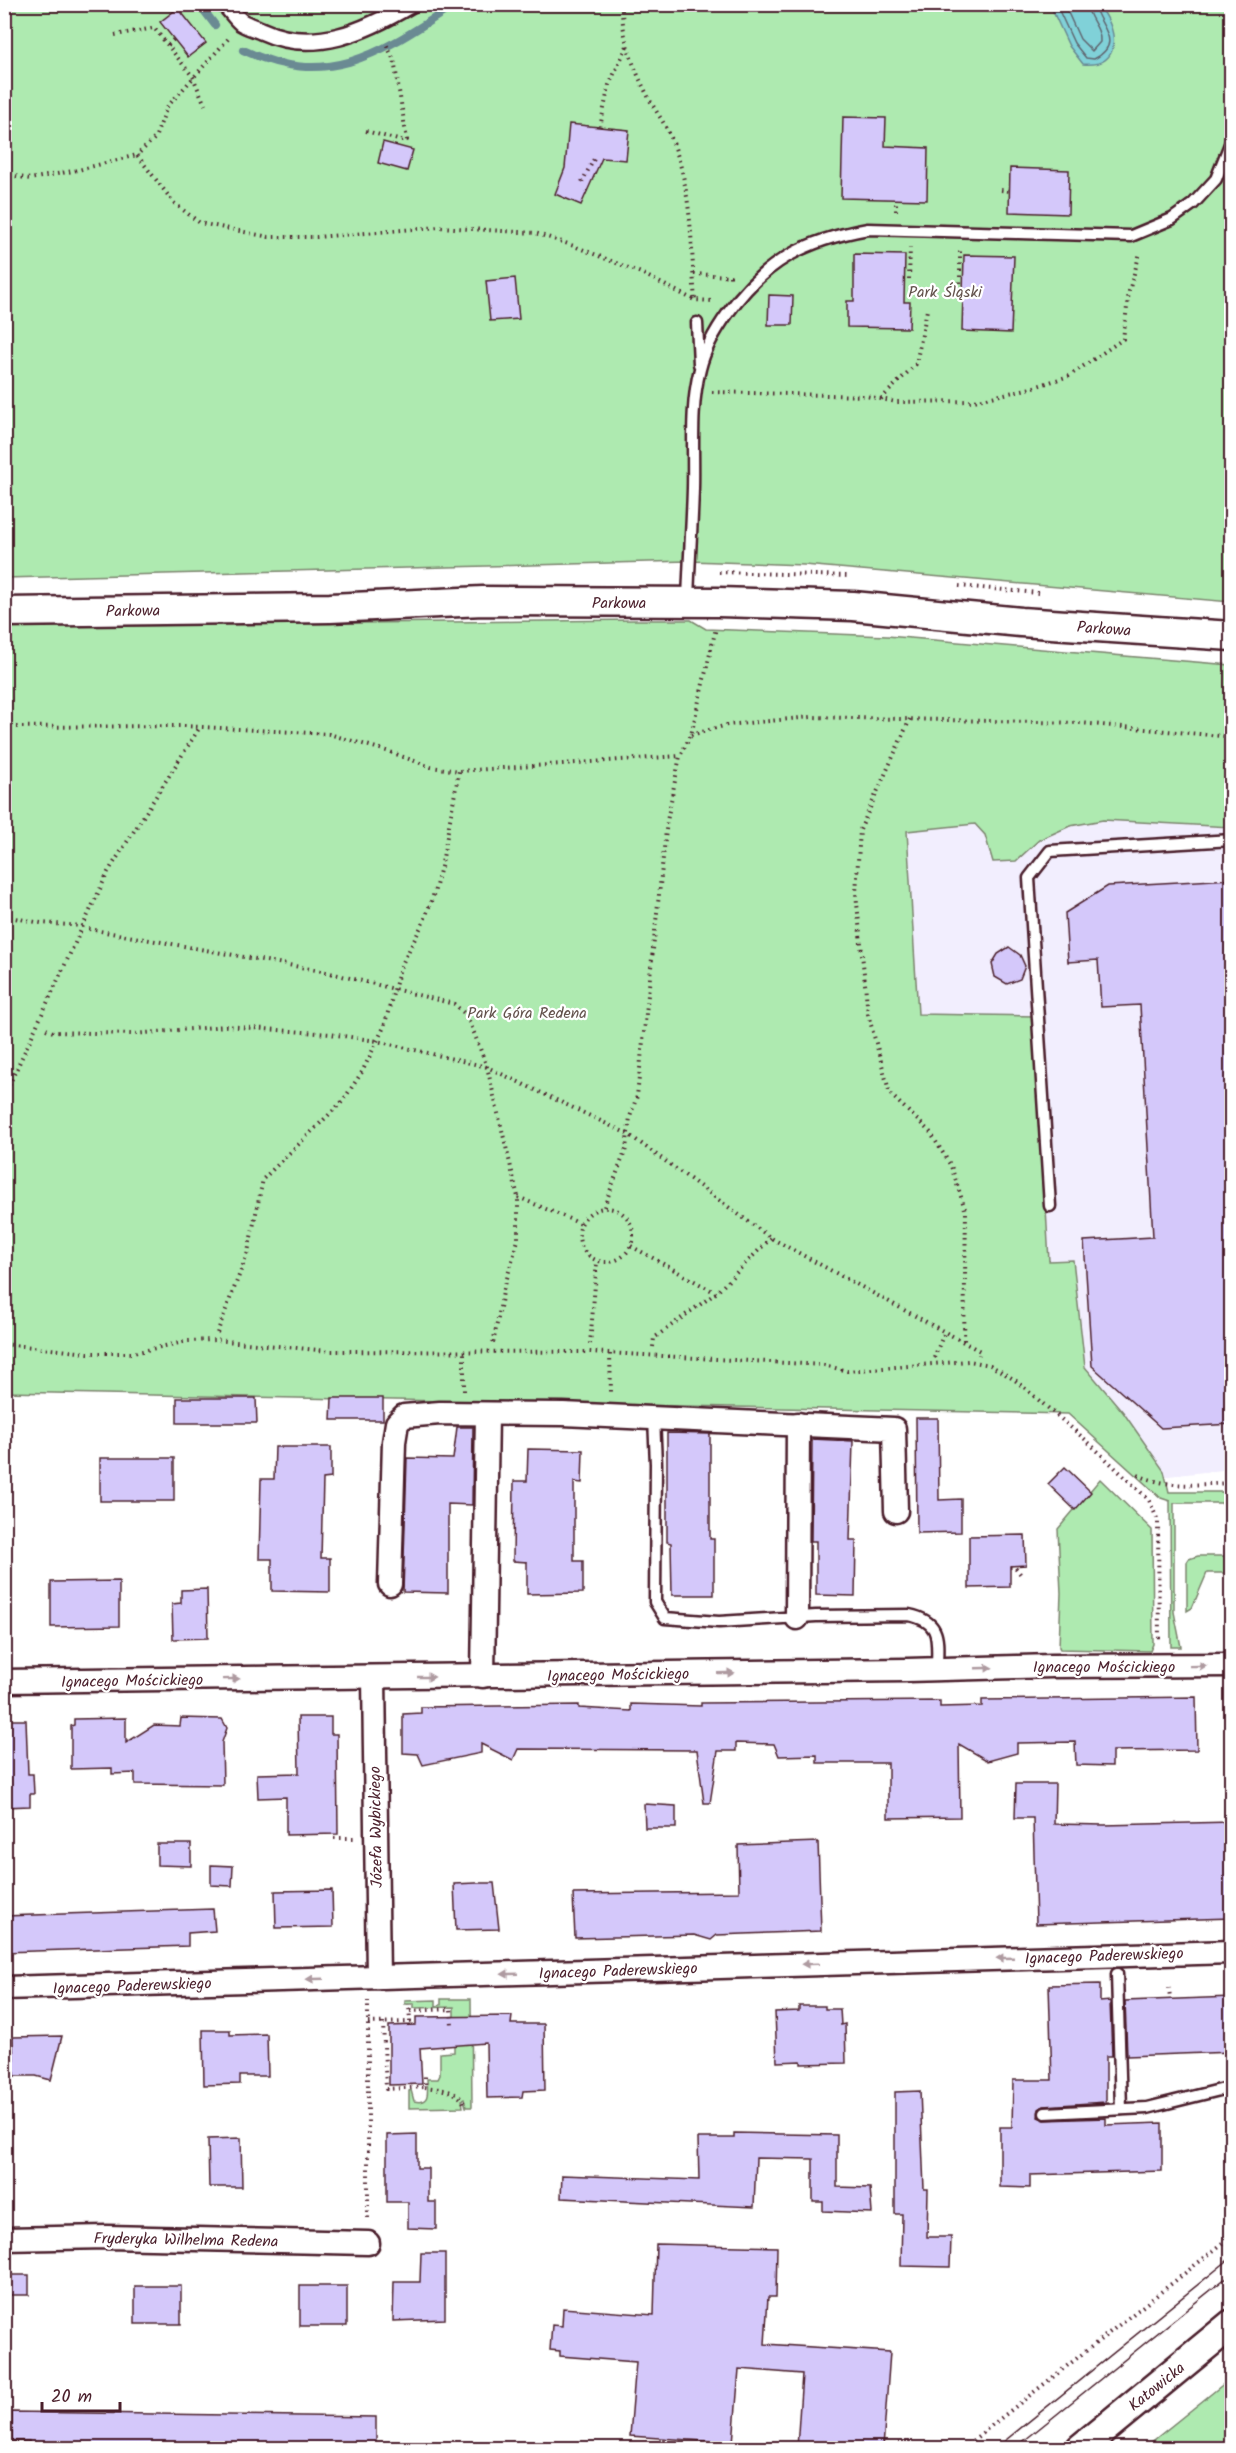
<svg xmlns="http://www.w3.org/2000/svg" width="1236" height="2453" font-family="Kalam,sans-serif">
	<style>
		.built { fill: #f2eefe }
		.green { fill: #aeeab0; stroke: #7c846e; stroke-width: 1.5 }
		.water { fill: #80d1d8; stroke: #6a8a93; stroke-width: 1.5 }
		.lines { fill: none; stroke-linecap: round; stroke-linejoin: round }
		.shore { stroke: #606670; stroke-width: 1.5 }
		.stream { stroke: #6a8a93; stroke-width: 8 }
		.building { fill: #d4c8fa; stroke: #4a1f2b; stroke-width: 1.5 }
		.service-casing { stroke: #4a1f2b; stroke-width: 15 }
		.pedestrian-casing { stroke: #4a1f2b; stroke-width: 21 }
		.minor-casing { stroke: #4a1f2b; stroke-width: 27 }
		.tertiary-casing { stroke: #4a1f2b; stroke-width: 33 }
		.path { stroke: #4a1f2b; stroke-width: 4; stroke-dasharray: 1.5 4.5; stroke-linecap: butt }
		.service { stroke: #fff; stroke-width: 10 }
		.pedestrian { stroke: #fff; stroke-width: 16 }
		.minor { stroke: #fff; stroke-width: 22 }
		.tertiary { stroke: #fff; stroke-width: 28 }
		.tram { stroke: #4a1f2b; stroke-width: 1.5 }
		.oneway { fill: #ae9aa0 }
		.labels { text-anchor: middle; stroke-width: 4.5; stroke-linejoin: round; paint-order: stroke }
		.park-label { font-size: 16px; fill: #63524c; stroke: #fff }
		.street-label { font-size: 16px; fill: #4a1f2b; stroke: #fff }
	</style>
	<rect width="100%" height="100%" fill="#fff"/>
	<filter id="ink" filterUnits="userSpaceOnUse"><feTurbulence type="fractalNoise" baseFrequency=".0167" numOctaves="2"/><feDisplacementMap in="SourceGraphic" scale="12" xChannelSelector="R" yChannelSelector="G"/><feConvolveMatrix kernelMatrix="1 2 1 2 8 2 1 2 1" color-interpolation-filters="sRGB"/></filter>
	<g filter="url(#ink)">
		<!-- built -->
		<polygon class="built" points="1103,820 1231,827 1231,1469 1159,1477 1097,1414 918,1014 907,831 975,824 984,835 993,862 1016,861 1039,840 1070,826"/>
		<!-- green -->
		<g class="green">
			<polygon points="4,5 1231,5 1231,602 804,565 689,561 5,578"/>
			<polygon points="634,620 691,620 706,629 887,636 1231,665 1231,827 1103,820 1070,826 1039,840 1016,861 993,862 985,835 975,824 907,831 918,1014 1035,1016 1049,1261 1073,1260 1085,1367 1123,1412 1164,1471 1169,1492 1231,1492 1231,1503 1174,1503 1174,1612 1181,1647 1171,1647 1170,1501 1161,1498 1068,1414 5,1392 5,627"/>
			<polygon points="1100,1479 1152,1530 1153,1644 1150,1651 1060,1649 1059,1647 1061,1593 1058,1529"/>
			<polygon points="1231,1556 1231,1573 1207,1573 1192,1608 1187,1611 1187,1562 1189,1559 1198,1556"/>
			<path d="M441,1999H471L472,2107H466L464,2099L462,2100L463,2107L409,2108V2091L411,2090L414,2101C430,2105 428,2092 427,2079H438L440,2075V2053L454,2052V2007L414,2008V2004H405V2001L436,2000V2006L441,2005Z"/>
			<polygon points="1231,2378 1231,2448 1144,2448"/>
		</g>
		<!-- water -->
		<path class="water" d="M1050,5H1098C1118,27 1124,68 1083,64L1069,46Z"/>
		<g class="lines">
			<!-- shore -->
			<g class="shore">
				<path d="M1056,4L1074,43L1086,58L1094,59C1126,42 1097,25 1094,4"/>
				<path d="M1064,4L1080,39L1092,51L1100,42C1101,27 1088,19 1087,4"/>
			</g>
			<!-- stream -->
			<g class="stream">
				<polyline points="199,4 215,25"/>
				<path d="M243,50C331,91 383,51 456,4"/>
			</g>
		</g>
		<!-- building -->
		<g class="building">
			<polygon points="178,8 206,43 188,57 160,22"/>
			<polygon points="843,117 886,118 885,146 928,148 927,200 841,198"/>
			<polygon points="569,124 629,130 626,160 602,158 581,205 555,194 565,168"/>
			<polygon points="383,142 413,150 407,171 378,163"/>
			<polygon points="1010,168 1069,170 1068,214 1009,212"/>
			<polygon points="854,254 905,255 904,302 910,302 909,328 847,327 847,301 854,301"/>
			<polygon points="964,255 1014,256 1011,333 962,331"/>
			<polygon points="515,278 519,319 490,321 486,281"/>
			<polygon points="769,295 793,296 792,325 768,325"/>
			<polygon points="1232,879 1232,1424 1161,1428 1092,1366 1084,1241 1153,1237 1140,1005 1101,1007 1098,960 1068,962 1065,913 1108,886"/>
			<polygon points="1009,947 1020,955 1025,966 1020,979 1007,984 995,977 992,964 998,954"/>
			<polygon points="177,1398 256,1398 257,1423 177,1423"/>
			<polygon points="332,1398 383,1398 383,1420 331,1420"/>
			<polygon points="916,1418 938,1418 939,1500 961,1499 961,1532 917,1533"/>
			<polygon points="457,1427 473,1427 472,1505 448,1504 448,1593 403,1592 407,1458 453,1459"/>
			<polygon points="667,1433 710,1434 710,1539 714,1539 714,1595 672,1595 671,1543 667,1542"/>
			<polygon points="812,1439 853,1441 850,1540 856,1540 855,1596 816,1595 816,1541 811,1541"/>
			<polygon points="275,1447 331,1447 331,1478 323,1479 321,1558 330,1558 330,1592 272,1591 272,1559 259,1559 261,1479 274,1479"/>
			<polygon points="528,1449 583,1450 582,1483 574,1482 574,1561 583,1561 583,1593 527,1594 527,1562 513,1561 514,1481 527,1481"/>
			<rect x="100" y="1458" width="74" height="43"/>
			<polygon points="1065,1467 1091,1492 1075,1510 1048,1484"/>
			<polygon points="1025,1535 1026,1565 1010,1566 1010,1587 969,1588 969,1536"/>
			<polygon points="119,1581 119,1626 51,1627 51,1582"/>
			<polygon points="207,1589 208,1638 173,1639 172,1604 181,1603 181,1590"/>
			<polygon points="1196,1697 1197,1750 1112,1751 1112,1766 1076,1765 1075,1742 1017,1743 1017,1753 988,1761 959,1744 960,1817 888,1818 888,1763 817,1763 817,1755 779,1756 774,1744 736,1743 736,1751 718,1751 710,1803 704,1803 697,1750 518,1749 513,1760 481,1744 481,1753 423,1765 418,1754 403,1753 403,1714 421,1713 421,1707 579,1705 579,1708 631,1711 631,1704 701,1706 701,1703 940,1701 940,1707 982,1706 982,1700"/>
			<polygon points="298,1717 331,1717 331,1734 337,1734 338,1834 286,1835 286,1797 258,1798 257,1774 299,1773"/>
			<polygon points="126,1718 126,1743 154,1725 180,1726 181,1718 222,1719 227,1728 222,1742 223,1785 135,1784 135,1773 112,1774 112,1768 71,1769 71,1726 74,1725 74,1719"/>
			<polygon points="4,1720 26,1720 28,1774 33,1774 34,1794 30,1794 30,1806 4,1807"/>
			<polygon points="1016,1784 1055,1784 1054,1824 1104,1825 1232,1822 1232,1918 1036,1924 1033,1818 1015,1818"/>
			<polygon points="644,1804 676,1806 676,1828 645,1828"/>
			<polygon points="818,1842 821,1931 717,1935 711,1940 694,1935 575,1938 573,1894 739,1892 738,1845"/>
			<polygon points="157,1844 191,1844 191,1866 157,1865"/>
			<polygon points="211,1865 233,1866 232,1886 211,1885"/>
			<polygon points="476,1883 494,1883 499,1929 456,1930 454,1884"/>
			<polygon points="332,1890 333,1927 276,1928 275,1891"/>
			<polygon points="213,1909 215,1931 188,1933 188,1946 4,1952 4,1916"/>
			<polygon points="1100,1984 1100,2002 1110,2001 1112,2056 1106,2056 1106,2102 1044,2106 1039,2109 1038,2117 1045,2120 1106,2118 1106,2125 1162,2123 1162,2171 1030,2175 1030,2188 1000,2187 1000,2127 1012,2127 1013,2080 1052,2080 1049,1985"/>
			<polygon points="1232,1997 1232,2052 1127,2056 1125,2001"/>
			<polygon points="799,2006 825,2006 825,2009 840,2009 841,2025 845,2024 846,2063 801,2064 801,2061 777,2062 775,2012 799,2011"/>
			<polygon points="512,2016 511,2024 544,2024 545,2090 523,2091 522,2097 487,2098 486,2043 420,2048 422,2084 389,2085 389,2026 416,2025 416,2017"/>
			<polygon points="203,2030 230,2030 230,2035 267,2034 268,2076 240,2076 240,2084 204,2085"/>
			<polygon points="62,2036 51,2080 36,2076 14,2076 13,2037"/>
			<polygon points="920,2091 924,2189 928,2189 927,2237 951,2237 950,2267 901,2266 902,2214 895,2214 895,2092"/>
			<polygon points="734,2133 837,2135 837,2187 870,2188 872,2213 823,2211 823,2202 813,2202 813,2159 756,2158 754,2207 561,2198 562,2175 699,2180 698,2138 734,2138"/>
			<polygon points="417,2134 417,2168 428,2168 428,2202 436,2202 436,2229 408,2228 408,2202 387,2202 387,2135"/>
			<polygon points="241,2138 242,2187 209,2187 208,2139"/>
			<polygon points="656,2244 777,2247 776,2297 768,2297 765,2344 890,2352 883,2448 797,2448 802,2374 739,2369 733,2443 630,2436 636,2362 560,2356 560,2351 550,2350 552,2325 562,2326 563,2308 654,2315"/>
			<polygon points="421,2253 445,2253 445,2319 393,2321 394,2282 420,2282"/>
			<rect x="4" y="2275" width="25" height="20"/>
			<rect x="135" y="2286" width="46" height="38"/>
			<rect x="300" y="2286" width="47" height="40"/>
			<polygon points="12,2412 376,2417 376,2448 29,2448 29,2441 12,2441"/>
		</g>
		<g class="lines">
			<defs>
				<g id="service">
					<polyline points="697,323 699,364"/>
					<path d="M688,602C689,564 692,526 693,488C694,449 690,407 700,369C705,348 715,331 728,313C765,261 806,240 868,229L1131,236L1172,219L1193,204L1216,179L1232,139"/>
					<polyline points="1050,1206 1029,878 1050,851 1232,840"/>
					<path d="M654,1418L656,1464L655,1602L665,1618L719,1622L816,1616L909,1615C943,1622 937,1641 937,1670"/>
					<polyline points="1117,1974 1121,2109"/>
					<polyline points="1045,2113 1147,2108 1232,2087"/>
				</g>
				<path id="pedestrian" d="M225,4C231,10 235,17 241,22C247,26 256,28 262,31C314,55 366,31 411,4"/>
				<g id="minor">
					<polyline points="390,1584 394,1442 397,1423 404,1416 440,1413 563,1414 894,1429 896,1511"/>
					<polyline points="797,1618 798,1424"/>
					<polyline points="483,1676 487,1414"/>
					<polyline points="374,1677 378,1977"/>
					<polyline points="4,1681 907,1670 1052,1666 1232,1665"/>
					<polyline points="4,1988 1232,1952"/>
					<polyline points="4,2239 107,2237 368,2243"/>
				</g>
				<g id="tertiary">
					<polyline points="4,612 330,608 483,601 718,602 853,606 1021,622 1232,636"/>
					<polyline points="1081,2448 1232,2324"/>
				</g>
			</defs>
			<!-- service casing -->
			<use href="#service" class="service-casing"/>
			<!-- pedestrian casing -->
			<use href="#pedestrian" class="pedestrian-casing"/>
			<!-- minor casing -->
			<use href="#minor" class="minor-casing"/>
			<!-- tertiary casing -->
			<use href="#tertiary" class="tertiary-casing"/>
			<!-- path -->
			<g class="path">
				<path d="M622,4C621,40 636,74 652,104C659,116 667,127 672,140C693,193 691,247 695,302"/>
				<polyline points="115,35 154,28 193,77 205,105"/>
				<polyline points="228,39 167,107 155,138 137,155 174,203 200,223 269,237 317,237 439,227 535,233 574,246 641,273 694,300 713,301"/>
				<polyline points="168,45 174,39"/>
				<polyline points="600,127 609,85 627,46"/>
				<polyline points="366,131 398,140 407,140 394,60 385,42"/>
				<polyline points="4,174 30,179 78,170 137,155"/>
				<polyline points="582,182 595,157"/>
				<polyline points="1001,190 1010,191"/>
				<polyline points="896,211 896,199"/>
				<polyline points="694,274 730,276 730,280"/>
				<polyline points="909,279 910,246"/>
				<polyline points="960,289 960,248"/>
				<polyline points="712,392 866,396 896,402 974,401 1031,388 1069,376 1123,339 1129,291 1140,253"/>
				<polyline points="881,399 916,364 927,310"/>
				<polyline points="719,572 849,576"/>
				<polyline points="959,586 1038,593"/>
				<polyline points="910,719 860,830 856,893 868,1014 890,1094 930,1132 951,1166 966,1212 964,1343"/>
				<polyline points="4,727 184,726 329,734 390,752 431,767 459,771 680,756"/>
				<polyline points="691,735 727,725 811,717 1080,723 1232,737"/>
				<polyline points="4,916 41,923 83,926"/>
				<polyline points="89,929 322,971 454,1004 464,1013 471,1025 487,1067 518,1197 518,1240 503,1292 493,1344"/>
				<polyline points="46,1029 53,1032 134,1034 226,1026 330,1034 377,1041 487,1067 628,1134 771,1238 980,1351 979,1355"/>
				<polyline points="4,1096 108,872 200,727"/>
				<polyline points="518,1197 581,1224"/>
				<polyline points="604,1207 626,1149 630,1117 637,1096 667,821 680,756 691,735 716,628"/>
				<circle cx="606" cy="1235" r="27"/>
				<polyline points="631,1246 716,1293"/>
				<polyline points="217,1333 248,1252 263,1179 342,1102 362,1072 384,1027 400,968 424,921 434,893 442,863 459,771"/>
				<polyline points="4,1344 88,1353 133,1353 188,1341 216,1340 328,1351 589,1352 824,1365 847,1371 969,1361 990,1365 1015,1380 1087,1441 1149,1500 1158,1521 1159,1642"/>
				<polyline points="590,1344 597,1261"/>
				<polyline points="653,1347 654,1338 716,1293 771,1238"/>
				<polyline points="610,1354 611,1392"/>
				<polyline points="934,1358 944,1333"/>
				<polyline points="464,1391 464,1352"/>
				<path d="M1138,1475C1170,1489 1197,1484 1232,1483"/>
				<polyline points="1010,1567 1015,1567 1022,1576"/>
				<polyline points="334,1838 354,1838"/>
				<polyline points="1169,1987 1170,1999"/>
				<polyline points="410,2011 451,2009 452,2025"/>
				<polyline points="368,2023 410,2022 409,2004"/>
				<polyline points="383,2023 386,2089 425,2087 425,2073"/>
				<path d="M425,2087C439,2089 462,2090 465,2107"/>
				<polyline points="368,2218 368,2001"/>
				<polyline points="963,2448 1232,2236"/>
			</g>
			<!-- service -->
			<use href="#service" class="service"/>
			<!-- pedestrian -->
			<use href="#pedestrian" class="pedestrian"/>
			<!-- minor -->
			<use href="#minor" class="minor"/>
			<!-- tertiary -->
			<use href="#tertiary" class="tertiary"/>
			<!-- tram -->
			<g class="tram">
				<polyline points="996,2448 1232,2257"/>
				<polyline points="1015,2448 1232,2273"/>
			</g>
		</g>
		<!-- one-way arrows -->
		<defs><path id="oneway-solid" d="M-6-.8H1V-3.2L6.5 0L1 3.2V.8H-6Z" transform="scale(1.5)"/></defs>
		<g class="oneway">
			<use href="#oneway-solid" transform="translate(1198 1666) rotate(-1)"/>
			<use href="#oneway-solid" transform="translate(984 1668) rotate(-2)"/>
			<use href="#oneway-solid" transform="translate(726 1673) rotate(-1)"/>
			<use href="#oneway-solid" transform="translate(426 1677)"/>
			<use href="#oneway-solid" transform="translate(231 1679) rotate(-1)"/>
			<use href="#oneway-solid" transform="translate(1005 1958) rotate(178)"/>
			<use href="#oneway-solid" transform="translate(810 1964) rotate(178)"/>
			<use href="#oneway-solid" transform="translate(510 1974) rotate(178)"/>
			<use href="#oneway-solid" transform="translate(315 1979) rotate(178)"/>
		</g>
	</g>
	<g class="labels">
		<!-- park labels -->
		<g class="park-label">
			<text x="945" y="297">Park Śląski</text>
			<text x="527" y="1018">Park Góra Redena</text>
		</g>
		<!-- street labels -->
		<g class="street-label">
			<text x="619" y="608">Parkowa</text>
			<text transform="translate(133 610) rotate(-1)" y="6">Parkowa</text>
			<text transform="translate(1104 628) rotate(4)" y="6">Parkowa</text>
			<text x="1104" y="1672">Ignacego Mościckiego</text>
			<text transform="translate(618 1674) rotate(-1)" y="6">Ignacego Mościckiego</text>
			<text transform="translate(132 1680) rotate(-1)" y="6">Ignacego Mościckiego</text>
			<text transform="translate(375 1827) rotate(-91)" y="6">Józefa Wybickiego</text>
			<text transform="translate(1104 1955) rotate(-2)" y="6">Ignacego Paderewskiego</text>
			<text transform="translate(618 1970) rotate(-2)" y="6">Ignacego Paderewskiego</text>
			<text transform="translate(132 1985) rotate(-2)" y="6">Ignacego Paderewskiego</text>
			<text transform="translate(186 2239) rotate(1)" y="6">Fryderyka Wilhelma Redena</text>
			<text transform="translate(1156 2386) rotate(-39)" y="6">Katowicka</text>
		</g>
	</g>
	<!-- margin -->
	<rect width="1236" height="2453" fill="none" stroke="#fff" stroke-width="24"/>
	<rect x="12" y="12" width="1212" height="2429" fill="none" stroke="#4a1f2b" stroke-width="2" filter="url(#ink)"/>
	<!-- scale -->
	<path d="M42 2402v9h78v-9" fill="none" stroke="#4a1f2b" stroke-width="3"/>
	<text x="51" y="2402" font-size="18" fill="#4a1f2b" stroke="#ffffff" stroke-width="4.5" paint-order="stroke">20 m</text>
</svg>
